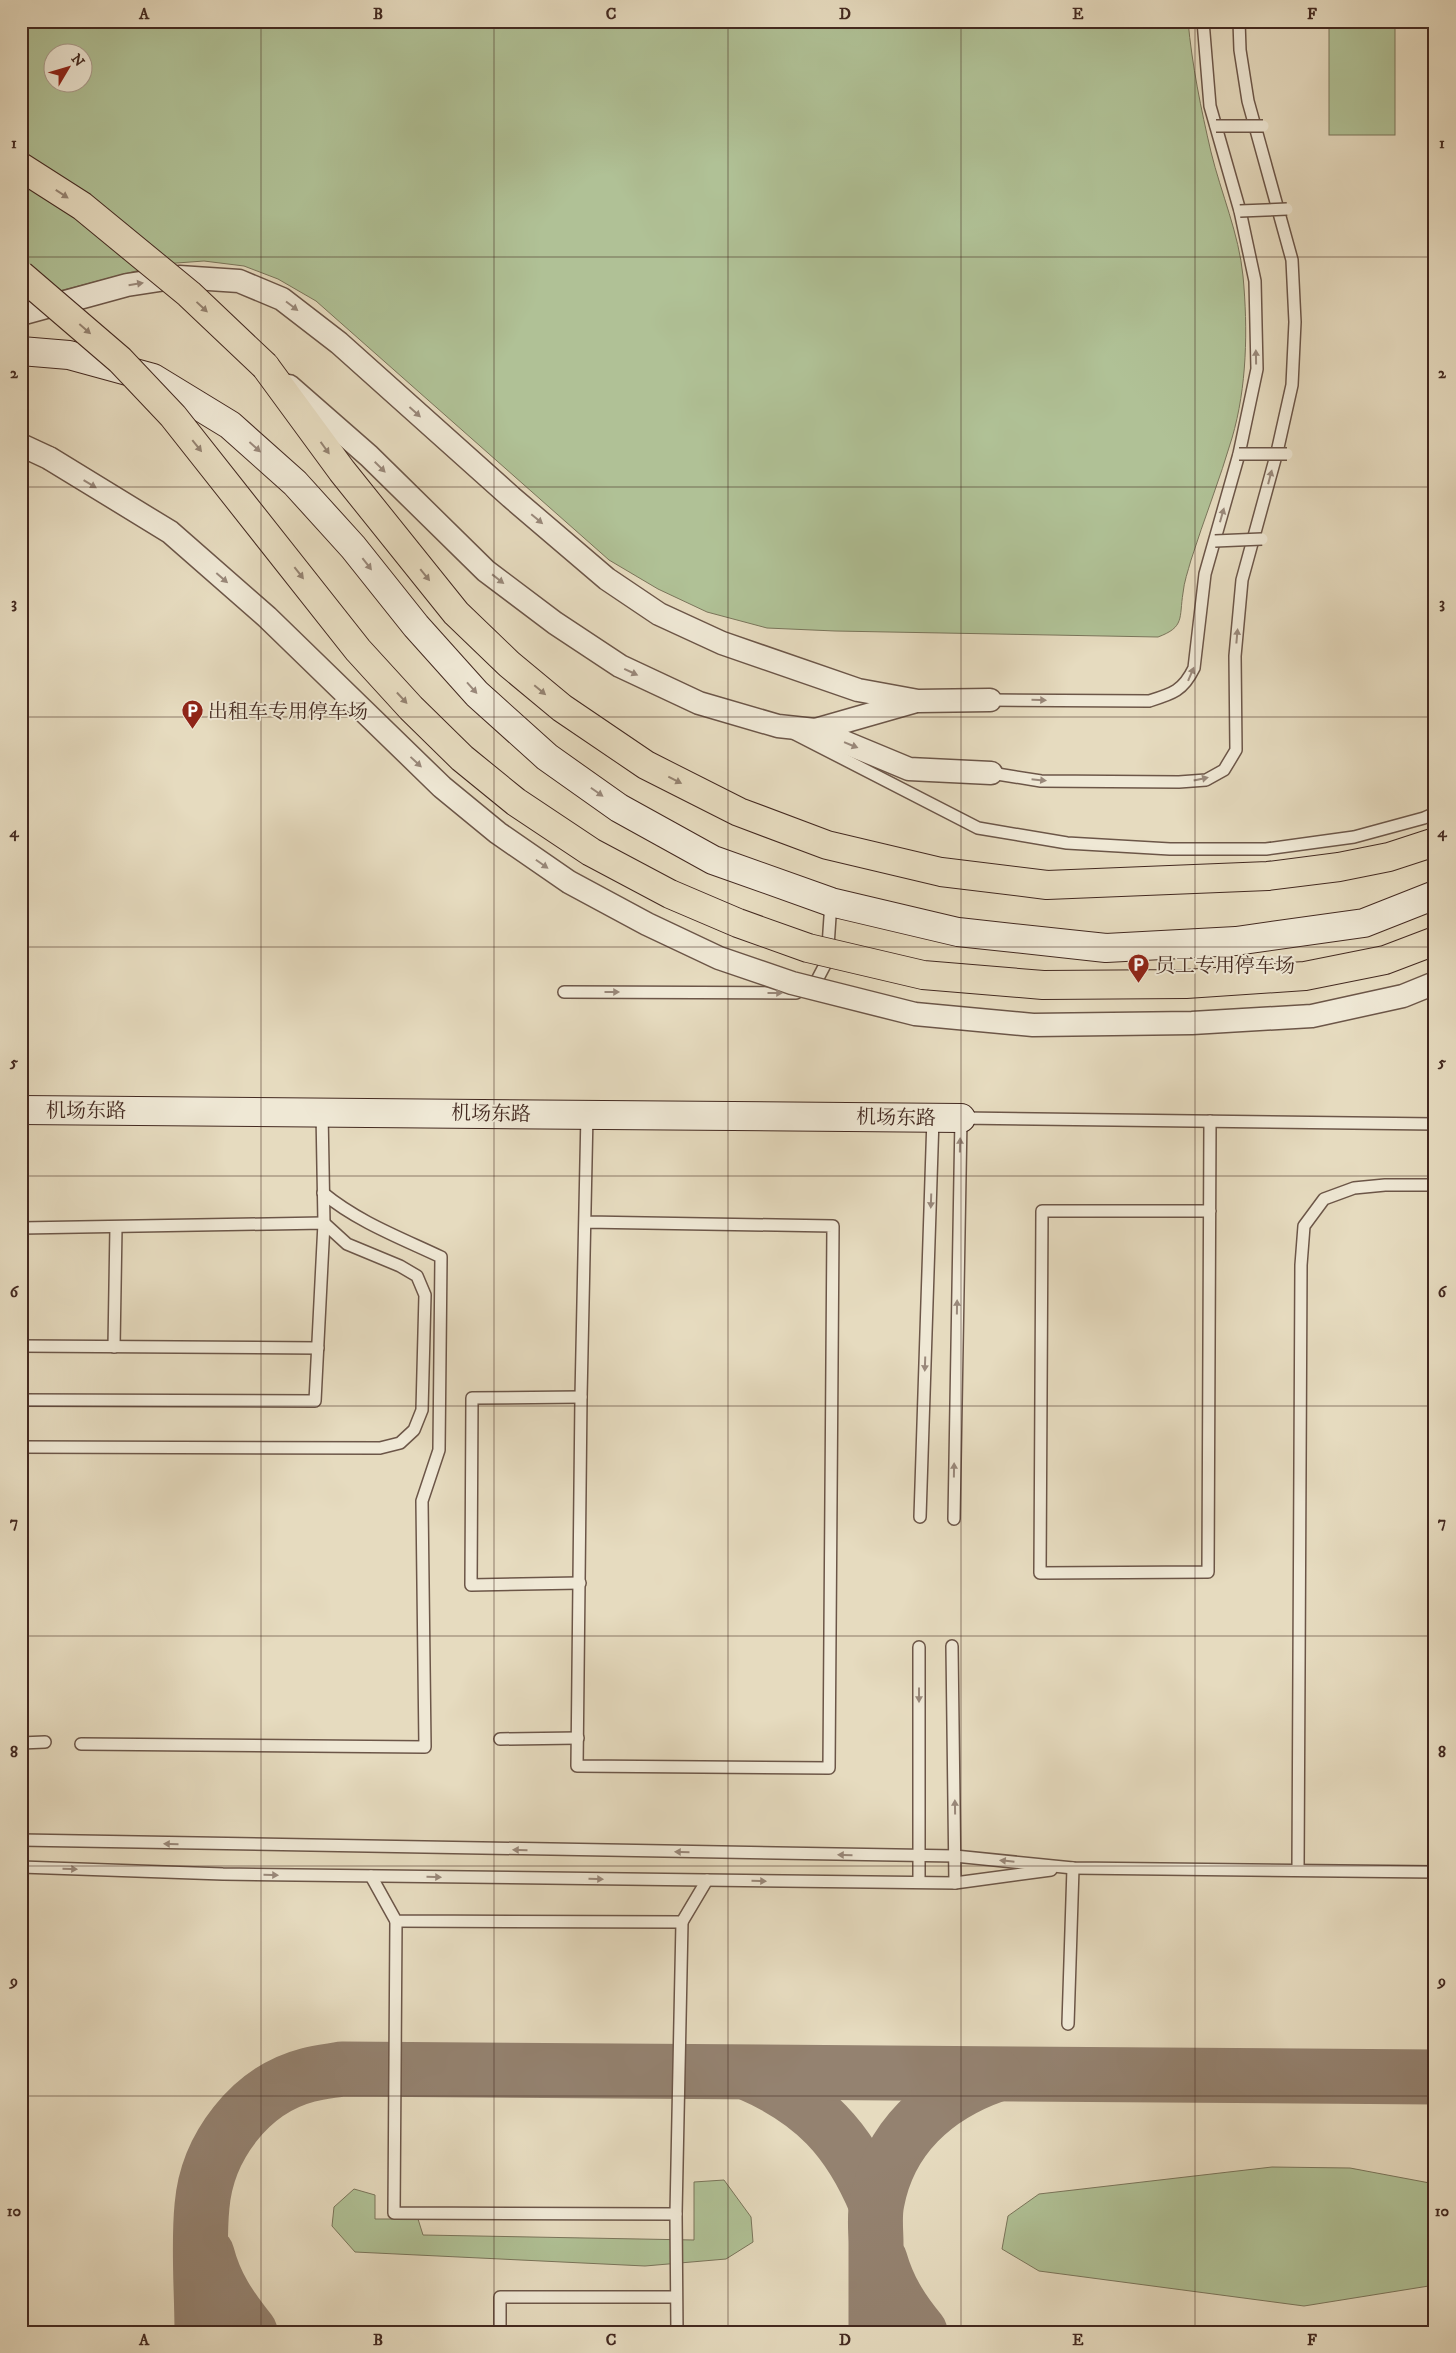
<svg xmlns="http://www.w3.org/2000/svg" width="1456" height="2353" font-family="'IM FELL DW Pica','Noto Serif SC',serif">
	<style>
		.green { fill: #b0c196; stroke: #7a755b; fill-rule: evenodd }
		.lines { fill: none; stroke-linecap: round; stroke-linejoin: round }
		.taxiway { stroke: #948270; stroke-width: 55 }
		.lane-casing { stroke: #6c5648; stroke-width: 14 }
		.street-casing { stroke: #6c5648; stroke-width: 25 }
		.secondary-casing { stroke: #432920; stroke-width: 30 }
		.highway-casing { stroke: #432920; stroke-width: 30 }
		.lane { stroke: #efe8d5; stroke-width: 11 }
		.street { stroke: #efe8d5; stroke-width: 22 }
		.secondary { stroke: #efe8d5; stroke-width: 28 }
		.highway { stroke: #e6dbbf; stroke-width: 28 }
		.lane-bridge-casing { stroke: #6c5648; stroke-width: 14; stroke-linecap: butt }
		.street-bridge-casing { stroke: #6c5648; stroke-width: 25; stroke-linecap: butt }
		.highway-bridge-casing { stroke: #432920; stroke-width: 30; stroke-linecap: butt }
		.lane-bridge { stroke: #efe8d5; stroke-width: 11 }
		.street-bridge { stroke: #efe8d5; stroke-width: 22 }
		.highway-bridge { stroke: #e6dbbf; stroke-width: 28 }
		.oneway { fill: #948270 }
		.oneway2 { fill: #99887a }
		.grid { fill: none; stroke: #432920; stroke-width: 1; stroke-opacity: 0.55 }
		.labels { text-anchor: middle; stroke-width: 4; stroke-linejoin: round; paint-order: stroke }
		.poi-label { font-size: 20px; fill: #432920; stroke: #efe8d5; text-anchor: start }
		.street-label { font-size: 20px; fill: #432920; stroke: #efe8d5 }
		.neatline { fill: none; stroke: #432920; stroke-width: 2 }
		.grid-label { font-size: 16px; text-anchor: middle; font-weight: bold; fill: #432920 }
	</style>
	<rect width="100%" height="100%" fill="#e6dbbf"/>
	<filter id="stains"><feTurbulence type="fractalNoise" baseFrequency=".004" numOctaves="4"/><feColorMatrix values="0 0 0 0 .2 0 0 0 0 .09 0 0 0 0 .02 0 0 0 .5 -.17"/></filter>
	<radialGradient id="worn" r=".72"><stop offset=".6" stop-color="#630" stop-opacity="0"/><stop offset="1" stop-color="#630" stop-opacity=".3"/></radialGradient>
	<!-- green -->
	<g class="green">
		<path d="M21,21H1188C1192,65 1201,109 1211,152C1221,193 1239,234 1243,276C1248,329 1247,387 1232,438C1220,479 1204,519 1191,560C1188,571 1184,582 1183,593C1179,618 1185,627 1158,637L835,631L767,628L707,612L658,589L609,560L316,301L278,279L244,266L204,261L163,264L21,301ZM52,52H82V82H52Z"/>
		<rect x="1329" y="21" width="66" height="114"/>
		<polygon points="1272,2167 1350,2168 1435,2184 1435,2285 1304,2306 1039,2271 1002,2249 1008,2216 1039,2194"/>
		<polygon points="724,2180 751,2217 753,2242 726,2259 645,2266 355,2252 332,2226 334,2207 354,2189 375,2195 375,2219 418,2219 423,2235 694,2240 694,2182"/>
	</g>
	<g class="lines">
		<!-- taxiway -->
		<g class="taxiway">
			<path d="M748,2073C813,2101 849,2139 876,2204"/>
			<path d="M207,2254C215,2285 230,2307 250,2332"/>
			<path d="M880,2260C888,2288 901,2309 920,2332"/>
			<path d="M202,2332C202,2290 198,2247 202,2206C207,2147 250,2090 308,2075C319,2072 330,2071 342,2069L1435,2077"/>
			<path d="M876,2332C876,2303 876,2273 876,2244C876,2231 874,2215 877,2202C889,2138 935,2096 995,2075"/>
		</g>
		<defs>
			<g id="lane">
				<path d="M990,700L1149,701C1172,694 1183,691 1194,668L1205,574L1239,454L1257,369L1255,281L1240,211L1210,106L1203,21"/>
				<polyline points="795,734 978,828 1067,843 1170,849 1266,849 1354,837 1424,818 1435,813"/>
				<polyline points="991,773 1041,781 1179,782 1206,780 1224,770 1236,750 1235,656 1242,580 1277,452 1292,385 1295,322 1292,260 1248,101 1240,50 1239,21"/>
				<polyline points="564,992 796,993 817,980 827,961 831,902"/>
				<polyline points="1210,1211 1042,1211 1040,1573 1208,1572 1210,1121"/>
				<polyline points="586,1222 833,1226 829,1768 577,1766 581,1397 587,1114"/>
				<polyline points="21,1228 324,1223 347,1244 400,1266 417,1276 425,1295 422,1410 414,1430 400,1443 380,1448 21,1447"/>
				<polyline points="21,1346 318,1348"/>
				<polyline points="114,1347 116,1227"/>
				<polyline points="21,1400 315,1401 324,1223 322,1112"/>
				<polyline points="920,1517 933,1118"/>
				<polyline points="954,1519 961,1118 1435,1124"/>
				<polyline points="580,1583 471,1585 472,1398 581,1397"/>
				<polyline points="952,1646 955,1883"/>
				<polyline points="919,1647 919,1882"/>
				<polyline points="500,1739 578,1738"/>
				<polyline points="21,1743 45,1742"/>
				<path d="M81,1744L425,1747L422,1501L439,1450L441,1257C401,1238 358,1222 323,1193"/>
				<polyline points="21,1840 955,1856 1073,1868 1435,1872"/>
				<polyline points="21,1867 223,1874 955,1883 1051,1870"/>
				<polyline points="1298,1870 1301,1265 1304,1226 1324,1199 1354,1188 1385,1185 1435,1185"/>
				<polyline points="371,1876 396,1921 682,1922 707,1880"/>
				<polyline points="396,1921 394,2213 676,2214 682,1922"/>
				<polyline points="1068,2024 1073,1868"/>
				<polyline points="676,2214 677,2332"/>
				<polyline points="500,2332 500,2297 676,2297"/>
			</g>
			<g id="street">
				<polyline points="21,314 127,285 179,277 239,281 282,299 339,343 511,497 607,579 659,614 722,643 858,690 918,701 990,700"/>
				<polyline points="289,386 369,456 486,571 555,623 620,666 699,703 778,726 815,730 909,769 991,773"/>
				<polyline points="21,445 49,458"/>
				<polyline points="815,730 913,702"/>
			</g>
			<g id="secondary">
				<polyline points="21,351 69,355 153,378 230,425 295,483 353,547 416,626 477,694 547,757 619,808 713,860 831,902 958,932 1106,948 1236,941 1364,923 1435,895"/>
				<polyline points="21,1110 961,1118"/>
			</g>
			<polyline id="highway" points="265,366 342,471 456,613 509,664 562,708 646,765 739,812 827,845 941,872 1047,885 1268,876 1339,867 1389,857 1435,842"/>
		</defs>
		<!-- lane casing -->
		<use href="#lane" class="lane-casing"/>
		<!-- street casing -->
		<use href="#street" class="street-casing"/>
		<!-- secondary casing -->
		<use href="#secondary" class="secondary-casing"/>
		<!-- highway casing -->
		<use href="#highway" class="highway-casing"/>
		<!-- lane -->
		<use href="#lane" class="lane"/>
		<!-- street -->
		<use href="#street" class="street"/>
		<!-- secondary -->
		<use href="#secondary" class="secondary"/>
		<!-- highway -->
		<use href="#highway" class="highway"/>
		<defs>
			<g id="lane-bridge">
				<polyline points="1216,126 1263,126"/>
				<polyline points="1240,211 1287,209"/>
				<polyline points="1239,454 1287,454"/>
				<polyline points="1215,541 1262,539"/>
			</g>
			<polyline id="street-bridge" points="49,458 170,532 267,617 442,787 498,833 569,882 647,924 719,958 792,983 915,1014 1033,1025 1192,1023 1312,1016 1403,996 1435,983"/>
			<g id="highway-bridge">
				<polyline points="21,167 82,206 189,294 265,366"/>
				<polyline points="21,275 120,360 173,416 358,650 411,708 462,758 516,802 591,852 670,894 738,923 808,948 923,975 1043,985 1186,984 1305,976 1385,960 1435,941"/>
			</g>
		</defs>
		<!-- lane-bridge casing -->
		<use href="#lane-bridge" class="lane-bridge-casing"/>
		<!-- street-bridge casing -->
		<use href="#street-bridge" class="street-bridge-casing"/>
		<!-- highway-bridge casing -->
		<use href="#highway-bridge" class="highway-bridge-casing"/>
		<!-- lane-bridge -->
		<use href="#lane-bridge" class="lane-bridge"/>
		<!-- street-bridge -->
		<use href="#street-bridge" class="street-bridge"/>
		<!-- highway-bridge -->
		<use href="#highway-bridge" class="highway-bridge"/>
	</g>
	<!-- one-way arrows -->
	<defs><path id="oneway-solid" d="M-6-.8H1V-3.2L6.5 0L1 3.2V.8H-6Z" transform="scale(1.25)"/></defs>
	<g class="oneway">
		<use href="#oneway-solid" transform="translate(62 194) rotate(33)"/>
		<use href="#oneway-solid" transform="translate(202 307) rotate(43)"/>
		<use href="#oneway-solid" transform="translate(85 329) rotate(41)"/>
		<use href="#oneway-solid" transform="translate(197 446) rotate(51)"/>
		<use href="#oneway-solid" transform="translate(325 448) rotate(54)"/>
		<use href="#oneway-solid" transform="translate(299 573) rotate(52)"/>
		<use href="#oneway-solid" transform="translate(425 575) rotate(51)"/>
		<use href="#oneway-solid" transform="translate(540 690) rotate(40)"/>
		<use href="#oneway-solid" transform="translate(402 698) rotate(47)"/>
		<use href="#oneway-solid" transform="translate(675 780) rotate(27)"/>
	</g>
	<g class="oneway2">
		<use href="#oneway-solid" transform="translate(136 284) rotate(-9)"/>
		<use href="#oneway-solid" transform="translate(292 306) rotate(37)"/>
		<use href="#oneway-solid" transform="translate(1256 357) rotate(-91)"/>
		<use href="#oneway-solid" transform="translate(415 412) rotate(42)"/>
		<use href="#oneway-solid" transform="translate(255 447) rotate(42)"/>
		<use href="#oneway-solid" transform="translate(380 467) rotate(45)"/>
		<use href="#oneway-solid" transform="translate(1270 477) rotate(-75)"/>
		<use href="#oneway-solid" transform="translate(90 484) rotate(31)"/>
		<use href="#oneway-solid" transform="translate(1222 515) rotate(-74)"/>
		<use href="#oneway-solid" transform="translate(537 519) rotate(40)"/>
		<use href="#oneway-solid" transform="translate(367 564) rotate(52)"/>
		<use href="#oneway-solid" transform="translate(222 578) rotate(41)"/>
		<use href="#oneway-solid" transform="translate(498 579) rotate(38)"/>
		<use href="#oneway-solid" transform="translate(1237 636) rotate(-85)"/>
		<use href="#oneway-solid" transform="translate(631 672) rotate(25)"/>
		<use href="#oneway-solid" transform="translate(1191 674) rotate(-67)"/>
		<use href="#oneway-solid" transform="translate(472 688) rotate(48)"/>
		<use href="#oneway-solid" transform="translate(1039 700) rotate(1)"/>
		<use href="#oneway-solid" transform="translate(851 745) rotate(22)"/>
		<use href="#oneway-solid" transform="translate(416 762) rotate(43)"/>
		<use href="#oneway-solid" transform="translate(1201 779) rotate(-12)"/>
		<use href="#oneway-solid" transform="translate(1039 780) rotate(6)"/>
		<use href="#oneway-solid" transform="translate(597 792) rotate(35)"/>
		<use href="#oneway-solid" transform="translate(542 864) rotate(35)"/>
		<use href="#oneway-solid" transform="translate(612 992)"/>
		<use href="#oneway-solid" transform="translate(775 993)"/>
		<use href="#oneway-solid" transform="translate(960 1145) rotate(-89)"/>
		<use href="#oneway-solid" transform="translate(931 1201) rotate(92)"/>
		<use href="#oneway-solid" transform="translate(957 1307) rotate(-89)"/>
		<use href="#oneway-solid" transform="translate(925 1364) rotate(92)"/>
		<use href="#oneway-solid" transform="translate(954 1470) rotate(-89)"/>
		<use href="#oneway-solid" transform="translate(919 1695) rotate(90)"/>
		<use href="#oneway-solid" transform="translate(955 1807) rotate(-91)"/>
		<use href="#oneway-solid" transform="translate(171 1844) rotate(-179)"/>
		<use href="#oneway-solid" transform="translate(520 1850) rotate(-179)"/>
		<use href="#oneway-solid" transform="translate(682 1852) rotate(-179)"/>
		<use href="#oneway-solid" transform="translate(845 1855) rotate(-179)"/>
		<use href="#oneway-solid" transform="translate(1007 1861) rotate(-174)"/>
		<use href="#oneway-solid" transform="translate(70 1869) rotate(2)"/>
		<use href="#oneway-solid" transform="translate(271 1875) rotate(1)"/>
		<use href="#oneway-solid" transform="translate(434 1877) rotate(1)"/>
		<use href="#oneway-solid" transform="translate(596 1879) rotate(1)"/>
		<use href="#oneway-solid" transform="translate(759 1881) rotate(1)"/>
	</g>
	<!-- grid -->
	<path class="grid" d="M261,21V2332M494,21V2332M728,21V2332M961,21V2332M1195,21V2332M21,257H1435M21,487H1435M21,717H1435M21,947H1435M21,1176H1435M21,1406H1435M21,1636H1435M21,1866H1435M21,2096H1435"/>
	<!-- icons -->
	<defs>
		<symbol id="parking-pin" viewBox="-11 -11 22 30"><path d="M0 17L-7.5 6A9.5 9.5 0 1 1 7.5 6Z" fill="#8f2418" stroke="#efe8d5"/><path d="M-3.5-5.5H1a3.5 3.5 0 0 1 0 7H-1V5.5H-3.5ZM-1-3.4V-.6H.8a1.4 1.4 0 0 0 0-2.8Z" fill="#fff"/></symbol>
	</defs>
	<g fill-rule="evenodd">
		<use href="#parking-pin" x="180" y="698" width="25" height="34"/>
		<use href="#parking-pin" x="1126" y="952" width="25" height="34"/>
	</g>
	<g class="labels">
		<!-- poi labels -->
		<g class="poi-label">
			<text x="208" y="718">出租车专用停车场</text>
			<text x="1155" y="972">员工专用停车场</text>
		</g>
		<!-- street labels -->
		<g class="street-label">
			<text x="86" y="1117">机场东路</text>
			<text transform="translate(491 1113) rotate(1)" y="7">机场东路</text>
			<text transform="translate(896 1117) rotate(1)" y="7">机场东路</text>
		</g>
	</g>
	<!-- margin -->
	<rect width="1456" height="2353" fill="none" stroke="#e6dbbf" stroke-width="55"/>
	<!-- north arrow -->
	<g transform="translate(68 68) rotate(52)"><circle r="24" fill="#efe8d5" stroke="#aa9c8d"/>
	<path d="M0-4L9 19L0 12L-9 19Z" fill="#8f2418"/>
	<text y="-8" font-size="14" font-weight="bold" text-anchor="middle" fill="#432920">N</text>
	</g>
	<rect x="28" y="28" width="1400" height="2298" class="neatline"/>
	<g class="grid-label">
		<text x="144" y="19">A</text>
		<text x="378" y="19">B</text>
		<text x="611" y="19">C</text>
		<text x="845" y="19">D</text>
		<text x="1078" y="19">E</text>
		<text x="1312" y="19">F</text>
		<text x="14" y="148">1</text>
		<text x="1442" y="148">1</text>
		<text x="14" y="378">2</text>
		<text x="1442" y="378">2</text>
		<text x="14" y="608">3</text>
		<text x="1442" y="608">3</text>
		<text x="14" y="837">4</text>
		<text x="1442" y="837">4</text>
		<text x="14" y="1067">5</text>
		<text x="1442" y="1067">5</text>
		<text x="14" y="1297">6</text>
		<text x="1442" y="1297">6</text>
		<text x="14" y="1527">7</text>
		<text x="1442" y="1527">7</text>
		<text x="14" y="1757">8</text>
		<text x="1442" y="1757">8</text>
		<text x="14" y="1986">9</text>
		<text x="1442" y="1986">9</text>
		<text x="14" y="2216">10</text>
		<text x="1442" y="2216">10</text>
		<text x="144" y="2345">A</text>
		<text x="378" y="2345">B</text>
		<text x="611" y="2345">C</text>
		<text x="845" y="2345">D</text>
		<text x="1078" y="2345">E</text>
		<text x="1312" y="2345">F</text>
	</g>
	<rect width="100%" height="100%" filter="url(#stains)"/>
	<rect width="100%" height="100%" fill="url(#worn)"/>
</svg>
